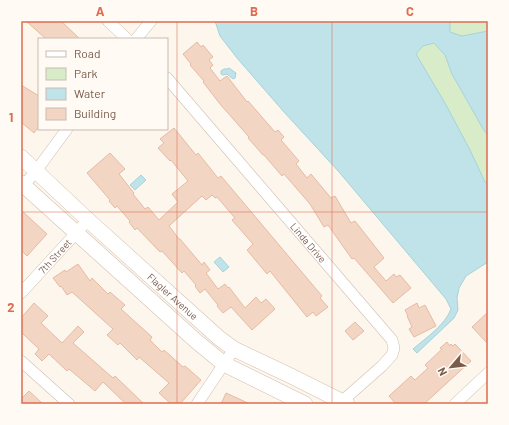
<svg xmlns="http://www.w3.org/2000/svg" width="509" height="425" font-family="Barlow,sans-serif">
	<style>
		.green { fill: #d8ecc9 }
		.water { fill: #bfe3e8; stroke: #a5d3da }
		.building { fill: #f3d5c3; stroke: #e6bba3 }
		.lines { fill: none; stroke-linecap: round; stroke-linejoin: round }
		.minor-casing { stroke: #d1beb0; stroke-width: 12 }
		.secondary-casing { stroke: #d6c0b0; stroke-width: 16 }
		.minor { stroke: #fff; stroke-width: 11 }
		.secondary { stroke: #fff; stroke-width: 15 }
		.grid { fill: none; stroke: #dc6d51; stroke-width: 1; stroke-opacity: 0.55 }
		.labels { text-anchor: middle; stroke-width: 3; stroke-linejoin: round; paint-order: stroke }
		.street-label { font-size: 10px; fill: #7a5c4d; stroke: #fffaf3 }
		.neatline { fill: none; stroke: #dc6d51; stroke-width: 1.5 }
		.grid-label { font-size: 13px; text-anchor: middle; font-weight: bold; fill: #dc6d51 }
	</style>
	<rect width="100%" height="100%" fill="#fdf6ec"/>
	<!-- green -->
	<g class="green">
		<polygon points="452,21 488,21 488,31 462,36 450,32 450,23"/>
		<polygon points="434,43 445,55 452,74 482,127 488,136 488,183 485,182 470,150 446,105 416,55 423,46"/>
	</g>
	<!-- water -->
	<g class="water">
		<path d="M215,21H452L450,23V32L462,36L488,31V136L482,127L452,74L445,55L434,43L423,46L416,54L446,105L470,150L485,182L488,183V262L466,276L459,288L457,298L458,310L454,318L417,353L413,349C427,337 445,325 451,309L446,299L339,172L284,112L237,58L220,36Z"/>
		<polygon points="229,68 236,73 235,78 233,79 227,74 223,75 221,74 221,71 224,69 227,69"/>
		<polygon points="141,175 146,180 135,190 130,185"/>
		<polygon points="220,257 229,267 223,272 214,262"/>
	</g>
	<!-- building -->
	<g class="building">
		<polygon points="26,21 61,21 80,39 46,39"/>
		<polygon points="197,42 201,47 203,45 213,57 209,60 213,65 210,68 220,81 227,76 247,102 248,101 275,132 278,130 284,137 281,140 299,161 296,164 307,178 311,174 331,198 335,196 351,223 355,221 384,258 374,267 386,281 394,274 396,277 400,275 411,288 393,303 354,258 352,259 328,225 324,227 310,204 284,174 282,176 264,155 263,155 248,138 249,137 220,104 203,82 204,81 190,65 191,64 183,54"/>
		<polygon points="21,85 39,96 39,126 34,133 21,122"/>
		<polygon points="174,128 196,155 198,153 218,178 221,176 322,296 320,298 328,307 316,316 313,312 307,317 270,271 267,274 247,250 253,244 232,220 235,218 217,197 215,198 212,195 206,200 202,196 169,226 179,239 180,239 202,265 204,262 210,270 206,273 218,289 225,284 228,288 229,287 245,308 256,297 261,303 266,299 275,309 252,330 231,307 223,313 217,306 218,305 205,289 200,293 195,286 196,285 184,271 182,273 162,251 160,252 137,228 135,230 129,222 130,221 117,206 115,208 109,201 110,200 87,173 110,153 125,169 119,174 134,193 133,194 145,209 148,207 159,220 178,202 172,194 188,181 171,160 170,161 158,148 164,143 160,139"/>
		<polygon points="21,210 47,234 27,256 21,250"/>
		<polygon points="78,264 90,281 92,278 108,294 110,292 125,305 121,309 152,337 150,340 162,352 164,350 183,367 185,366 201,380 180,404 171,404 159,393 169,383 139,357 137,360 120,343 118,345 107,335 113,329 72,292 67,295 61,286 60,287 53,278 65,270 66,272"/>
		<polygon points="34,303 48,316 41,323 62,343 78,326 84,332 73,343 113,378 115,376 144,404 126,404 103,382 95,391 69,369 67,371 49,354 42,361 35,354 39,349 21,332 21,318"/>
		<polygon points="417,303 419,308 425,305 436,326 414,337 409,329 412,327 407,316 408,316 405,310"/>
		<polygon points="488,312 488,344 472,327"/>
		<polygon points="355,322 364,331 353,340 345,331"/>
		<polygon points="447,342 450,346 451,344 453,346 455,344 471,361 424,404 396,404 389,396 411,376 415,380 428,368 425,365 442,349 440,348"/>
		<polygon points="29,391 43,404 21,404 21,399"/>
		<polygon points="226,393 250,404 221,404"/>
	</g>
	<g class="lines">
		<defs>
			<g id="minor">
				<polyline points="108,21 127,39"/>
				<polyline points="136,39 151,21"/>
				<path id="s1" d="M167,78L392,340L394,348L392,355L382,366L339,404"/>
				<polyline points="24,185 36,171 67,129"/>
				<path id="s2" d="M21,293L88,220"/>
				<polyline points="21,361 69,404"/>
				<polyline points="197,404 234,349"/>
				<polyline points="455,404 488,373"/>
			</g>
			<g id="secondary">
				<path id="s3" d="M21,157L88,220L219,338L234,349L291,376L347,404"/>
				<polyline points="21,183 196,341 224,364 305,404"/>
			</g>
		</defs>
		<!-- minor casing -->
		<use href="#minor" class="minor-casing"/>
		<!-- secondary casing -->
		<use href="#secondary" class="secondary-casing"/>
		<!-- minor -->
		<use href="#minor" class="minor"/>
		<!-- secondary -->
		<use href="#secondary" class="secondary"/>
	</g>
	<!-- grid -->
	<path class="grid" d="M177,21V404M332,21V404M21,212H488"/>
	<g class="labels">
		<!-- street labels -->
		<g class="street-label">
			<text dy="4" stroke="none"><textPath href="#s1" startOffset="217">Linda Drive</textPath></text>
			<text dy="4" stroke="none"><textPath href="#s2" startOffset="50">7th Street</textPath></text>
			<text dy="4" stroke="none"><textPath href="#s3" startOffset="206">Flagler Avenue</textPath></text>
		</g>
	</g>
	<!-- border -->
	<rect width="509" height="425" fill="none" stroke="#fffaf3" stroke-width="44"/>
	<!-- legend -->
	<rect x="38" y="38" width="130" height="92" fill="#fffaf3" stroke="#cabbb1"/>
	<rect x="46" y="51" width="20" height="6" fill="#ffffff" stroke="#cabbb1"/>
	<text x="74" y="58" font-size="12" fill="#7a5c4d">Road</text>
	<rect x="46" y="68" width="20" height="12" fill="#d8ecc9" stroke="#cabbb1"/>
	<text x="74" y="78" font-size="12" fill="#7a5c4d">Park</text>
	<rect x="46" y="88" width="20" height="12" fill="#bfe3e8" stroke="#cabbb1"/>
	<text x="74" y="98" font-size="12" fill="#7a5c4d">Water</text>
	<rect x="46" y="108" width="20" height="12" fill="#f3d5c3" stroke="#cabbb1"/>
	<text x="74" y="118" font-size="12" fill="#7a5c4d">Building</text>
	<!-- north arrow -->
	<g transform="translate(451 367) rotate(242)" stroke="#fffaf3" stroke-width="3" paint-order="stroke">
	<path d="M0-3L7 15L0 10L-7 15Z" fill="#7a5c4d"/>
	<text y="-6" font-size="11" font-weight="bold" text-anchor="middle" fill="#7a5c4d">N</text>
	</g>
	<rect x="22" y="22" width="465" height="381" class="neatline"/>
	<g class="grid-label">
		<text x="100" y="16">A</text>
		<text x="254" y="16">B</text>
		<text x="410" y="16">C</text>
		<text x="11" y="122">1</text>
		<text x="11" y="312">2</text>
	</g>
</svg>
